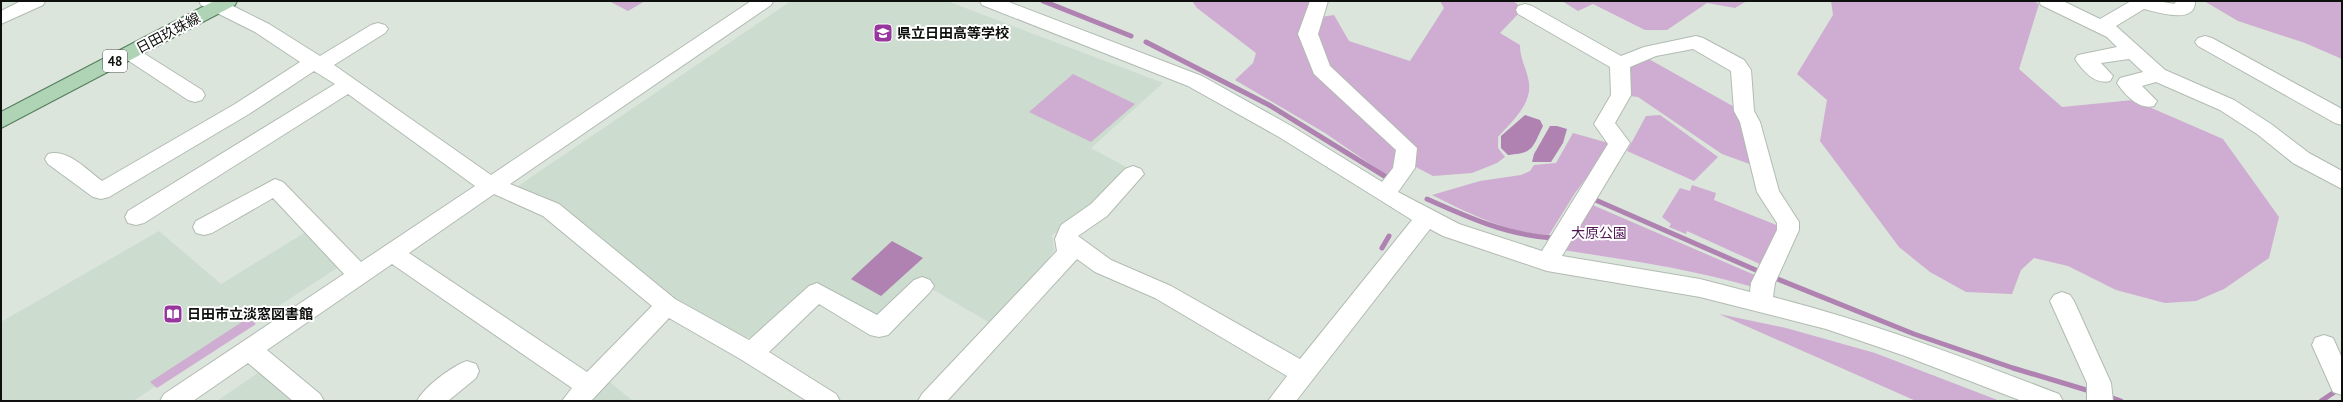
<svg xmlns="http://www.w3.org/2000/svg" width="2343" height="402" font-family="'PT Sans','Noto Sans JP',sans-serif">
	<style>
		.built { fill: #ccdcce }
		.green { fill: #cfacd1 }
		.water { fill: #af82b1 }
		.lines { fill: none; stroke-linecap: round; stroke-linejoin: round }
		.stream { stroke: #af82b1; stroke-width: 5 }
		.minor-casing { stroke: #b2bbb3; stroke-width: 2 }
		.major-casing { stroke: #537c5a; stroke-width: 2 }
		.minor { fill: #fff; fill-rule: evenodd }
		.major { fill: #afd3b5; fill-rule: evenodd }
		.labels { text-anchor: middle; stroke-width: 4; stroke-linejoin: round; paint-order: stroke }
		.shield { fill: #fff; stroke: #565856; stroke-width: 1 }
		.shield-label { font-size: 13px; font-weight: bold; fill: #0d100d }
		.street-label { font-size: 14px; fill: #0d100d; stroke: #fff }
		.poi-label { font-size: 14px; font-weight: bold; fill: #0d100d; stroke: #fff; text-anchor: start }
		.park-label { font-size: 14px; fill: #4e1752; stroke: #fff }
	</style>
	<rect width="100%" height="100%" fill="#dbe5dc"/>
	<!-- built -->
	<g class="built">
		<polygon points="791,1 947,1 1163,83 1091,148 1126,167 1090,210 1052,235 1054,250 1037,277 990,323 920,282 879,323 815,289 762,335 742,338 676,303 561,208 518,186"/>
		<polygon points="159,231 221,284 306,232 340,266 133,401 1,401 1,322"/>
		<polygon points="262,370 299,401 217,401"/>
		<polygon points="606,379 633,401 581,401"/>
	</g>
	<!-- green -->
	<g class="green">
		<polygon points="609,1 645,1 628,11"/>
		<polygon points="1192,1 1316,1 1319,70 1403,149 1392,179 1325,133 1235,80 1253,63 1256,53 1197,8"/>
		<path d="M1440,1H1513L1520,6V12L1500,33L1520,45C1520,58 1525,65 1528,78C1535,102 1512,121 1498,137V148L1505,157L1497,163L1472,173L1433,176L1412,165L1325,67L1315,33L1321,17L1334,15L1349,41L1410,61L1444,8Z"/>
		<polygon points="1562,1 1747,1 1735,8 1707,3 1667,30 1645,30 1593,4 1578,11"/>
		<polygon points="1831,1 2033,1 2039,4 2019,69 2062,107 2133,100 2223,139 2279,217 2269,258 2224,289 2196,301 2165,303 2116,290 2068,266 2034,258 2021,270 2012,294 1966,292 1930,272 1899,247 1820,141 1827,100 1797,74 1833,15"/>
		<polygon points="2204,1 2342,1 2342,59 2305,43 2238,21"/>
		<polygon points="1647,58 1738,109 1755,166 1722,154 1638,97 1630,96 1627,68"/>
		<polygon points="1073,74 1135,104 1091,142 1029,112"/>
		<polygon points="1660,115 1718,157 1694,181 1627,151 1646,116"/>
		<path d="M1573,133L1612,144L1575,193L1549,235C1512,235 1466,212 1432,195L1480,181L1521,175L1530,171L1534,165L1556,163Z"/>
		<polygon points="1692,185 1716,193 1714,200 1781,227 1762,265 1687,231 1686,234 1669,227 1671,224 1662,217 1680,188 1690,191"/>
		<path d="M1588,203L1757,276L1753,287C1691,269 1627,260 1563,250Z"/>
		<polygon points="1719,314 1786,328 1875,353 2000,401 1916,401"/>
		<polygon points="248,318 256,324 157,388 150,382"/>
	</g>
	<!-- water -->
	<g class="water">
		<path d="M1525,115L1540,120L1543,126C1532,148 1534,153 1508,155L1501,148V136Z"/>
		<polygon points="1550,126 1557,126 1567,129 1563,143 1551,162 1532,162 1534,154"/>
		<polygon points="892,241 923,258 881,296 851,279"/>
	</g>
	<g class="lines">
		<!-- stream -->
		<g class="stream">
			<polyline points="1043,1 1131,36"/>
			<polyline points="1146,42 1269,105 1386,177"/>
			<polyline points="1591,198 1758,271"/>
			<path d="M1427,199C1467,217 1507,235 1552,238L1554,235"/>
			<polyline points="1382,248 1389,236"/>
			<polyline points="1775,278 1914,334 2013,368 2093,392"/>
			<polyline points="2107,396 2121,401"/>
			<polyline points="2321,401 2342,387"/>
		</g>
		<defs>
			<g id="minor">
				<polygon points="21,1 45,1 43,5 1,24 1,11"/>
				<path d="M199,1H223L269,24L320,56L371,25L378,23L385,25L388,29L385,33L334,65L491,175L751,1H773L771,5L510,184L559,204L675,299L749,340L809,286L817,283L877,315L914,280L922,277L930,280L934,286L930,292L888,335L879,337L870,335L819,304L769,352L836,394L840,401H807L742,360L669,318L591,401H562L572,388L392,264L267,350L320,394L324,401H293L248,363L193,401H160L164,394L344,274L273,198L212,233L204,235L196,233L193,227L196,221L275,179L283,182L361,262L475,186L348,94L144,223L136,225L128,223L125,217L128,211L335,84L314,71L249,114L109,197L101,199L93,197L48,164L45,159L48,154C67,148 87,170 102,181L235,104L300,62L255,32L201,5ZM494,194L543,216L652,306L587,372L409,253Z"/>
				<path d="M980,1H1006L1202,76L1293,127L1382,182L1393,168L1396,150L1314,74L1298,34L1310,1H1328L1318,34L1330,66L1417,148L1415,168L1398,192L1459,224L1542,251L1608,144L1594,124L1611,95L1610,67L1518,14L1516,10L1518,6L1525,4L1532,6L1621,56L1644,47L1696,36L1703,38L1744,60L1751,70L1754,111L1760,122L1779,191L1799,222V230L1775,283L1773,297C1871,322 1965,358 2059,394L2063,401H2022L1905,356L1826,329L1700,297L1547,271L1443,236L1430,229L1296,401H1268L1287,376L1155,298L1095,272L1077,259L947,401H918L922,394L1057,251L1055,239L1061,225L1091,204L1125,169L1133,166L1141,169L1144,174L1107,216L1078,236L1111,260L1171,286L1300,359L1412,220L1279,137L1188,86L982,5ZM1693,49L1731,71L1734,111L1740,122L1757,192L1777,223V230L1751,283L1750,292L1700,279L1562,256L1630,143L1615,123L1631,95L1630,67L1656,56Z"/>
				<path d="M2039,1H2063L2100,19L2131,1H2158L2174,4L2177,1H2195C2196,25 2157,12 2144,9L2116,26L2165,70L2234,100L2271,124L2309,153L2342,171V189L2293,163L2257,134L2220,110L2156,82L2142,86L2157,101L2154,106C2139,110 2125,95 2117,83L2120,78L2143,72L2129,59L2101,63L2113,76L2110,81C2095,85 2083,71 2075,59L2078,55L2117,47L2107,37L2041,5Z"/>
				<polygon points="2205,36 2212,38 2342,109 2342,125 2335,123 2198,46 2195,42 2198,38"/>
				<polygon points="130,47 137,49 202,90 205,95 202,100 195,102 188,100 123,57 120,53 123,49"/>
				<polygon points="2062,292 2070,295 2074,301 2111,383 2113,401 2087,401 2087,383 2050,301 2054,295"/>
				<polygon points="2324,335 2333,338 2342,358 2342,395 2333,392 2312,345 2315,338"/>
				<path d="M467,361L476,364L479,371L476,378L448,401H417C424,387 452,366 467,361Z"/>
			</g>
			<polygon id="major" points="214,1 237,1 235,5 1,128 1,112"/>
		</defs>
		<!-- minor casing -->
		<use href="#minor" class="minor-casing"/>
		<!-- major casing -->
		<use href="#major" class="major-casing"/>
		<!-- minor -->
		<use href="#minor" class="minor"/>
		<!-- major -->
		<use href="#major" class="major"/>
	</g>
	<!-- icons -->
	<defs>
		<symbol id="school-square" viewBox="-11 -11 22 22"><rect x="-9" y="-9" width="18" height="18" rx="4" fill="#97369d" stroke="#fff"/><path d="M0-5L7-2L0 1L-7-2ZM-4 1L0 2.5L4 1V4Q0 6-4 4Z" fill="#fff"/></symbol>
		<symbol id="library-square" viewBox="-11 -11 22 22"><rect x="-9" y="-9" width="18" height="18" rx="4" fill="#97369d" stroke="#fff"/><path d="M-6-4Q-3-5.5-.7-3.5V5Q-3 3-6 4ZM6-4Q3-5.5 .7-3.5V5Q3 3 6 4Z" fill="#fff"/></symbol>
	</defs>
	<g fill-rule="evenodd">
		<use href="#school-square" x="872" y="22" width="22" height="22"/>
		<use href="#library-square" x="162" y="303" width="22" height="22"/>
	</g>
	<g class="labels">
		<!-- shield labels -->
		<rect class="shield" x="103" y="50" width="24" height="22" rx="3"/>
		<g class="shield-label">
			<text x="115" y="66">48</text>
		</g>
		<!-- street labels -->
		<g class="street-label">
			<text transform="translate(168 33) rotate(-28)" y="5">日田玖珠線</text>
		</g>
		<!-- poi labels -->
		<g class="poi-label">
			<text x="897" y="38">県立日田高等学校</text>
			<text x="187" y="319">日田市立淡窓図書館</text>
		</g>
		<!-- park labels -->
		<g class="park-label">
			<text x="1599" y="238">大原公園</text>
		</g>
	</g>
	<!-- border -->
	<rect width="2343" height="402" fill="none" stroke="#0d100d" stroke-width="4"/>
</svg>
